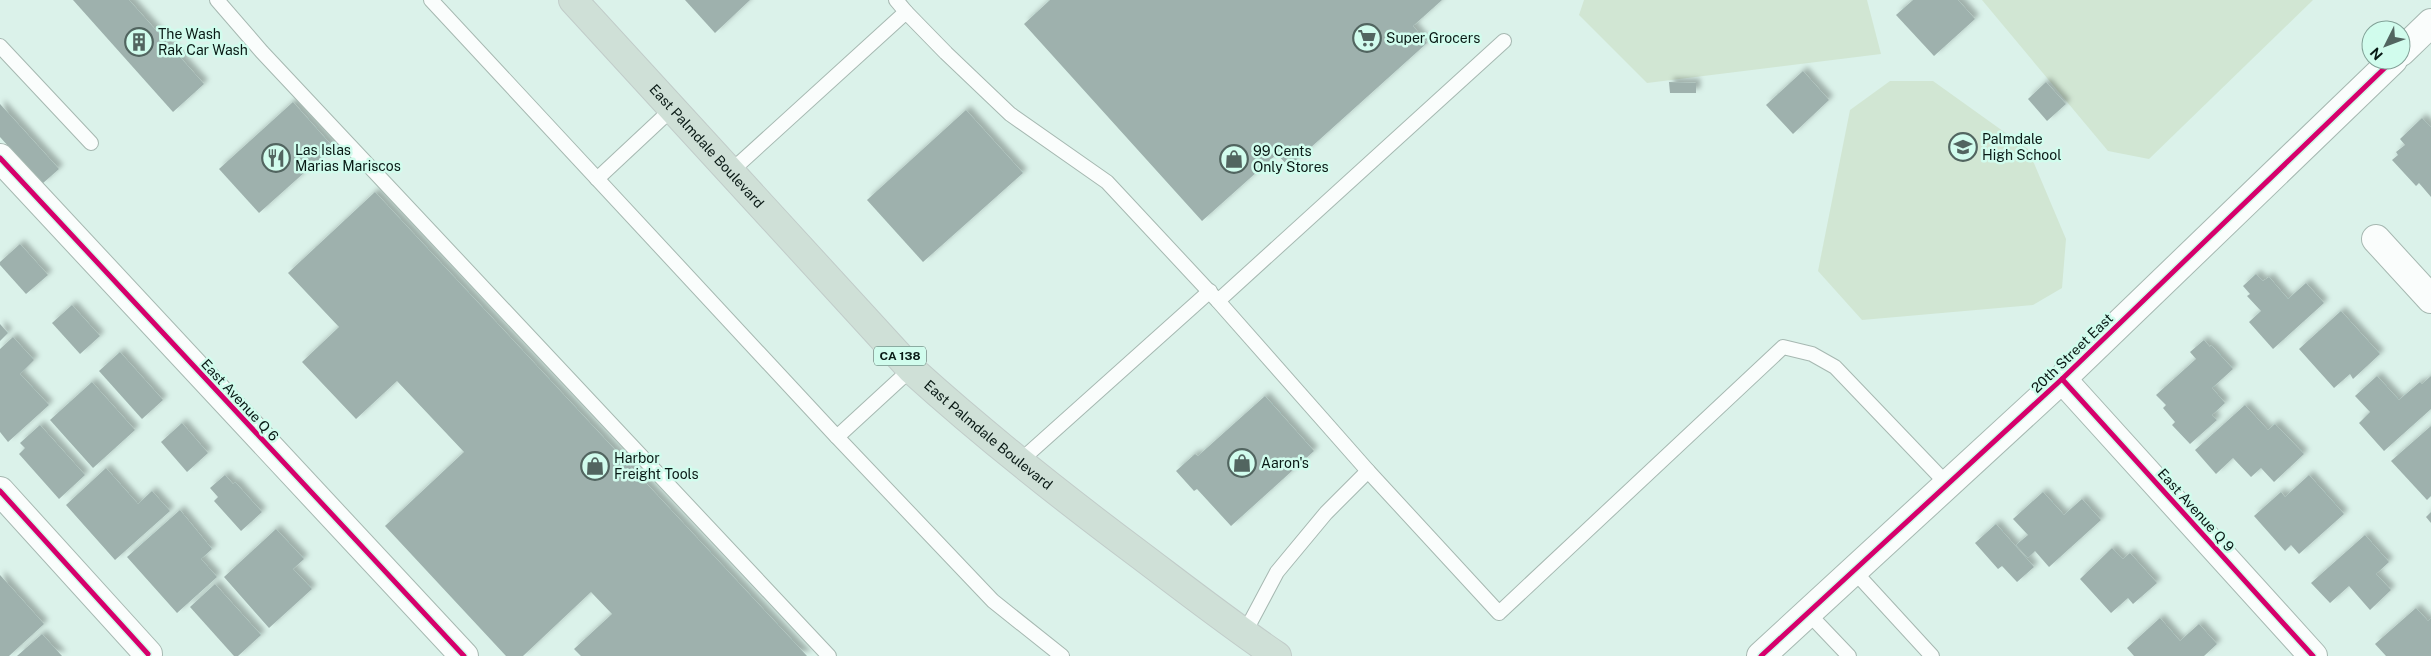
<svg xmlns="http://www.w3.org/2000/svg" width="2431" height="656" font-family="'Public Sans',sans-serif">
	<style>
		.green { fill: #d1e6d3 }
		.building { fill: #9eb1ad; filter: url(#shadow) }
		.lines { fill: none; stroke-linecap: round; stroke-linejoin: round }
		.service-casing { stroke: #a6b8b1; stroke-width: 16 }
		.minor-casing { stroke: #a6b8b1; stroke-width: 30 }
		.tertiary-casing { stroke: #a6b8b1; stroke-width: 30 }
		.trunk-casing { stroke: #c1ccc9; stroke-width: 30 }
		.service { stroke: #fafdfc; stroke-width: 14 }
		.minor { stroke: #fafdfc; stroke-width: 28 }
		.tertiary { stroke: #fafdfc; stroke-width: 28 }
		.trunk { stroke: #cfe0d7; stroke-width: 28 }
		.cycleway-casing { stroke: #d1fced; stroke-width: 8 }
		.cycleway { stroke: #d6006c; stroke-width: 5 }
		.labels { text-anchor: middle; stroke-width: 5; stroke-linejoin: round; paint-order: stroke }
		.shield { fill: #d1fced; stroke: #455d56; stroke-width: 1 }
		.shield-label { font-size: 12px; font-weight: bold; fill: #091915 }
		.poi-label { font-size: 14px; fill: #091915; stroke: #d1fced; text-anchor: start }
		.street-label { font-size: 14px; fill: #091915; stroke: #d1fced }
	</style>
	<defs>
		<filter id="shadow"><feDropShadow dx="4.5" dy="-4.5" stdDeviation="2.5" flood-color="#0004"/></filter>
	</defs>
	<rect width="100%" height="100%" fill="#dbf2ea"/>
	<!-- green -->
	<g class="green">
		<polygon points="1584,0 1867,0 1881,54 1647,83 1579,15"/>
		<polygon points="1982,0 2313,0 2149,159 2108,151"/>
		<polygon points="1890,81 1933,81 2028,149 2066,239 2062,288 2033,305 1862,320 1818,271 1850,110"/>
	</g>
	<!-- building -->
	<g class="building">
		<polygon points="73,0 129,0 204,84 173,112"/>
		<polygon points="685,0 750,0 715,33"/>
		<polygon points="1050,0 1442,0 1413,26 1427,43 1289,167 1277,154 1202,221 1024,24"/>
		<polygon points="1913,0 1958,0 1975,19 1934,56 1896,15"/>
		<polygon points="1803,71 1829,100 1793,134 1766,105"/>
		<polygon points="1669,82 1696,83 1696,93 1670,93"/>
		<polygon points="2046,82 2066,104 2047,121 2028,99"/>
		<polygon points="293,102 333,147 259,213 219,169"/>
		<polygon points="0,104 59,169 42,184 0,137"/>
		<polygon points="966,110 1023,173 923,262 867,200"/>
		<polygon points="2422,118 2431,127 2431,197 2419,183 2416,186 2392,160 2398,155 2396,152 2405,145 2400,139"/>
		<polygon points="375,192 807,656 581,656 574,649 612,614 591,592 523,656 506,656 385,526 464,452 397,381 356,419 302,362 339,327 288,273"/>
		<polygon points="20,244 48,275 26,294 0,265 0,262"/>
		<polygon points="2256,274 2263,281 2269,277 2288,299 2306,283 2324,303 2273,349 2249,322 2261,311 2247,296 2250,294 2243,286"/>
		<polygon points="72,305 100,336 80,354 52,323"/>
		<polygon points="2341,311 2380,354 2353,379 2350,374 2334,388 2299,349"/>
		<polygon points="0,324 8,333 0,341"/>
		<polygon points="13,337 34,360 20,374 49,405 8,442 0,432 0,349"/>
		<polygon points="2204,340 2210,347 2211,345 2233,369 2212,388 2225,403 2212,415 2217,420 2190,444 2172,425 2175,422 2163,408 2166,405 2156,395 2196,359 2190,352"/>
		<polygon points="120,352 163,400 142,419 99,371"/>
		<polygon points="2377,376 2399,400 2420,382 2422,384 2431,376 2431,409 2384,451 2359,423 2370,412 2355,396"/>
		<polygon points="92,382 135,430 93,468 50,420"/>
		<polygon points="1265,396 1314,451 1231,526 1197,489 1194,491 1176,471 1195,454 1198,456"/>
		<polygon points="2245,405 2268,430 2275,424 2304,454 2274,482 2261,468 2251,477 2233,458 2216,474 2195,450"/>
		<polygon points="182,423 208,453 187,472 161,442"/>
		<polygon points="40,425 85,475 59,499 19,454 25,448 20,443"/>
		<polygon points="2431,426 2431,496 2427,500 2391,461"/>
		<polygon points="106,468 138,504 152,491 170,511 115,560 66,505"/>
		<polygon points="225,475 233,484 235,482 262,512 241,531 214,501 218,497 210,488"/>
		<polygon points="2309,475 2344,514 2299,554 2291,545 2285,551 2254,516 2281,492 2285,497"/>
		<polygon points="2043,492 2064,515 2082,499 2101,520 2049,567 2035,551 2028,558 2016,545 2028,535 2013,519"/>
		<polygon points="180,510 212,549 201,559 217,577 177,613 127,557"/>
		<polygon points="2431,512 2431,523 2426,517"/>
		<polygon points="1996,524 2034,567 2017,582 2002,566 1998,569 1975,543"/>
		<polygon points="276,529 304,559 293,569 312,589 269,628 224,577"/>
		<polygon points="2365,535 2389,562 2376,574 2391,590 2370,610 2349,586 2330,603 2311,583"/>
		<polygon points="2112,548 2123,559 2130,553 2157,583 2133,604 2128,598 2111,613 2080,579"/>
		<polygon points="0,575 44,624 9,656 0,656"/>
		<polygon points="215,584 261,635 238,656 234,656 190,607"/>
		<polygon points="2416,608 2428,621 2431,618 2431,656 2386,656 2375,644"/>
		<polygon points="2160,618 2180,641 2199,624 2217,644 2204,656 2134,656 2127,648"/>
		<polygon points="42,634 62,656 17,656"/>
	</g>
	<g class="lines">
		<defs>
			<g id="service">
				<polyline points="217,0 262,52 829,656"/>
				<polyline points="431,0 837,437 911,369"/>
				<polyline points="896,0 906,12"/>
				<polyline points="0,46 91,143"/>
				<polyline points="729,173 906,12 946,53 1010,114 1107,182 1218,301 1504,41"/>
				<polyline points="597,179 673,108"/>
				<polyline points="1218,301 1368,471 1326,513 1277,572 1244,634"/>
				<polyline points="837,437 993,601 1062,656"/>
				<polyline points="1019,462 1210,291"/>
				<polyline points="1368,471 1499,613 1783,347 1812,354 1835,367 1948,485"/>
				<polyline points="1854,571 1932,656"/>
				<polyline points="1808,613 1849,656"/>
			</g>
			<g id="minor">
				<polyline points="0,158 464,656"/>
				<polyline points="2376,239 2431,299"/>
				<polyline points="2062,379 2313,656"/>
				<polyline points="0,491 148,654"/>
			</g>
			<g id="tertiary">
				<polyline points="2401,52 2431,23"/>
				<polyline points="1761,656 2062,379 2393,60"/>
			</g>
			<g id="trunk">
				<path id="s1" d="M573,0L911,369C984,435 1061,496 1140,555C1185,589 1230,624 1277,656"/>
			</g>
		</defs>
		<!-- service casing -->
		<use href="#service" class="service-casing"/>
		<!-- minor casing -->
		<use href="#minor" class="minor-casing"/>
		<!-- tertiary casing -->
		<use href="#tertiary" class="tertiary-casing"/>
		<!-- trunk casing -->
		<use href="#trunk" class="trunk-casing"/>
		<!-- service -->
		<use href="#service" class="service"/>
		<!-- minor -->
		<use href="#minor" class="minor"/>
		<!-- tertiary -->
		<use href="#tertiary" class="tertiary"/>
		<!-- trunk -->
		<use href="#trunk" class="trunk"/>
		<defs>
			<g id="cycleway">
				<polyline points="0,158 464,656"/>
				<polyline points="2062,379 2313,656"/>
				<polyline points="0,491 148,654"/>
				<polyline points="1761,656 2062,379 2393,60"/>
			</g>
		</defs>
		<!-- cycleway casing -->
		<use href="#cycleway" class="cycleway-casing"/>
		<!-- cycleway -->
		<use href="#cycleway" class="cycleway"/>
	</g>
	<!-- icons -->
	<defs>
		<symbol id="supermarket-ring" viewBox="-11 -11 22 22"><circle r="9.5" fill="#d1fced" stroke="#526560" stroke-width="1.5"/><path d="M-6-5.5h2.5l.6 2H6L4.5 2H-2.5L-4.4-4H-6ZM-1.5 3.2a1.3 1.3 0 1 0 .1 0ZM3 3.2a1.3 1.3 0 1 0 .1 0Z" fill="#526560"/></symbol>
		<symbol id="building-ring" viewBox="-11 -11 22 22"><circle r="9.5" fill="#d1fced" stroke="#526560" stroke-width="1.5"/><path d="M-4-6H4V6H1V3H-1V6H-4ZM-2.5-4.3h1.7v1.8h-1.7ZM.8-4.3h1.7v1.8H.8ZM-2.5-1h1.7V.8h-1.7ZM.8-1h1.7V.8H.8Z" fill="#526560"/></symbol>
		<symbol id="school-ring" viewBox="-11 -11 22 22"><circle r="9.5" fill="#d1fced" stroke="#526560" stroke-width="1.5"/><path d="M0-5L7-2L0 1L-7-2ZM-4 1L0 2.5L4 1V4Q0 6-4 4Z" fill="#526560"/></symbol>
		<symbol id="restaurant-ring" viewBox="-11 -11 22 22"><circle r="9.5" fill="#d1fced" stroke="#526560" stroke-width="1.5"/><path d="M-5-6h1v4h1v-4h1v4h1v-4h1v5L-1.5 .5V6h-2V.5L-5-1ZM5-6V6H3V1.5H1.5Q1.5-4 5-6Z" fill="#526560"/></symbol>
		<symbol id="shop-ring" viewBox="-11 -11 22 22"><circle r="9.5" fill="#d1fced" stroke="#526560" stroke-width="1.5"/><path d="M-5-2.5h2.3a2.7 3.5 0 0 1 5.4 0H5L5.5 6h-11ZM-1.5-2.5h3a1.5 2.3 0 0 0-3 0Z" fill="#526560"/></symbol>
	</defs>
	<g fill-rule="evenodd">
		<use href="#supermarket-ring" x="1351" y="22" width="32" height="32"/>
		<use href="#building-ring" x="123" y="26" width="32" height="32"/>
		<use href="#school-ring" x="1947" y="131" width="32" height="32"/>
		<use href="#restaurant-ring" x="260" y="142" width="32" height="32"/>
		<use href="#shop-ring" x="1218" y="143" width="32" height="32"/>
		<use href="#shop-ring" x="1226" y="447" width="32" height="32"/>
		<use href="#shop-ring" x="579" y="450" width="32" height="32"/>
	</g>
	<g class="labels">
		<!-- shield labels -->
		<rect class="shield" x="874" y="346.5" width="52" height="19" rx="4"/>
		<g class="shield-label">
			<text x="900" y="360">CA 138</text>
		</g>
		<!-- poi labels -->
		<g class="poi-label">
			<text x="158" y="39">The Wash<tspan x="158" dy="16">Rak Car Wash</tspan></text>
			<text x="1386" y="43">Super Grocers</text>
			<text x="1982" y="144">Palmdale<tspan x="1982" dy="16">High School</tspan></text>
			<text x="295" y="155">Las Islas<tspan x="295" dy="16">Marias Mariscos</tspan></text>
			<text x="1253" y="156">99 Cents<tspan x="1253" dy="16">Only Stores</tspan></text>
			<text x="614" y="463">Harbor<tspan x="614" dy="16">Freight Tools</tspan></text>
			<text x="1261" y="468">Aaron's</text>
		</g>
		<!-- street labels -->
		<g class="street-label">
			<text dy="5" stroke="none"><textPath href="#s1" startOffset="198">East Palmdale Boulevard</textPath></text>
			<text transform="translate(2072 353) rotate(-44)" y="5">20th Street East</text>
			<text transform="translate(240 400) rotate(47)" y="5">East Avenue Q 6</text>
			<text dy="5" stroke="none"><textPath href="#s1" startOffset="602">East Palmdale Boulevard</textPath></text>
			<text transform="translate(2196 510) rotate(48)" y="5">East Avenue Q 9</text>
		</g>
	</g>
	<!-- north arrow -->
	<g transform="translate(2386 45) rotate(228)"><circle r="24" fill="#d1fced" stroke="#81a197"/>
	<path d="M0-4L9 19L0 12L-9 19Z" fill="#526560"/>
	<text y="-8" font-size="14" font-weight="bold" text-anchor="middle" fill="#091915">N</text>
	</g>
</svg>
